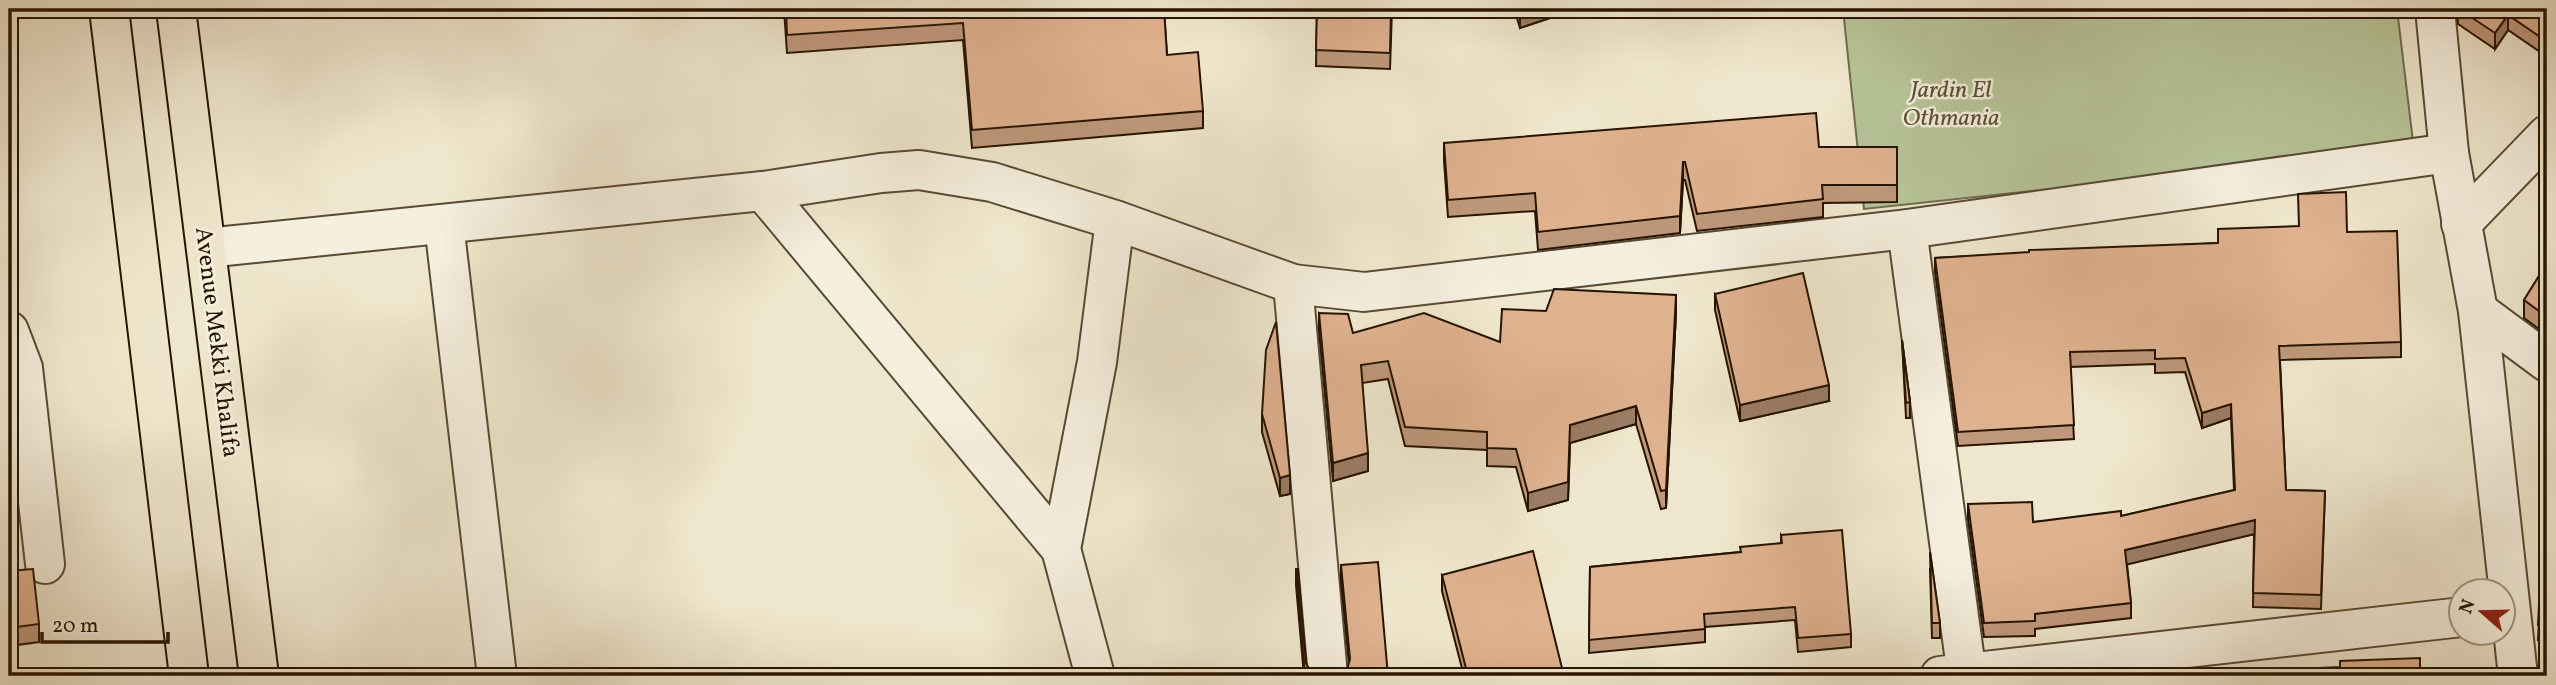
<svg xmlns="http://www.w3.org/2000/svg" width="2556" height="685" font-family="Vollkorn,serif">
	<style>
		.green { fill: #b7c599; stroke: #6f6c4c; stroke-width: 2 }
		.lines { fill: none; stroke-linecap: round; stroke-linejoin: round }
		.street-casing { stroke: #594933; stroke-width: 42 }
		.primary-casing { stroke: #271400; stroke-width: 42 }
		.street { stroke: #f5efde; stroke-width: 38 }
		.primary { stroke: #efe7cd; stroke-width: 38 }
		.wall { fill: #bf987b; stroke: #271400; stroke-width: 2 }
		.shaded-wall { fill: #9b7c64; stroke: #271400; stroke-width: 2 }
		.building { fill: #deb18f; stroke: #271400; stroke-width: 2 }
		.labels { text-anchor: middle; stroke-width: 5; stroke-linejoin: round; paint-order: stroke }
		.park-label { font-size: 24px; font-style: italic; fill: #595236; stroke: #f5efde }
		.street-label { font-size: 24px; fill: #271400; stroke: #f5efde }
	</style>
	<rect width="100%" height="100%" fill="#efe7cd"/>
	<filter id="stains"><feTurbulence type="fractalNoise" baseFrequency=".00286" numOctaves="4"/><feColorMatrix values="0 0 0 0 .2 0 0 0 0 .09 0 0 0 0 .02 0 0 0 .5 -.17"/></filter>
	<radialGradient id="worn" r=".72"><stop offset=".6" stop-color="#630" stop-opacity="0"/><stop offset="1" stop-color="#630" stop-opacity=".3"/></radialGradient>
	<!-- green -->
	<polygon class="green" points="1843,9 2397,9 2414,150 1864,209"/>
	<g class="lines">
		<defs>
			<g id="street">
				<polyline points="2435,9 2449,153 2478,311 2518,676"/>
				<polyline points="763,191 1061,549"/>
				<polyline points="444,224 497,676"/>
				<polyline points="2461,224 2547,135"/>
				<polyline points="1907,229 1967,676"/>
				<polyline points="206,248 763,191 881,173 919,170 992,182 1115,220 1293,284 1364,292 1907,229 2449,153"/>
				<polyline points="1293,284 1328,676"/>
				<polyline points="2478,311 2547,362"/>
				<polyline points="9,331 23,368 45,564"/>
				<polyline points="1095,676 1061,549 1097,362 1115,220"/>
				<polyline points="1940,676 2462,617"/>
			</g>
			<g id="primary">
				<polyline points="109,9 189,676"/>
				<polyline points="176,9 259,676"/>
			</g>
		</defs>
		<!-- street casing -->
		<use href="#street" class="street-casing"/>
		<!-- primary casing -->
		<use href="#primary" class="primary-casing"/>
		<!-- street -->
		<use href="#street" class="street"/>
		<!-- primary -->
		<use href="#primary" class="primary"/>
	</g>
	<!-- wall -->
	<g class="wall">
		<polygon points="784,9 1164,9 1167,55 1203,111 1203,128 972,148 963,40 787,53"/>
		<polygon points="1317,9 1392,9 1390,69 1316,66"/>
		<polygon points="1514,9 1574,9 1574,10 1520,28"/>
		<polygon points="2457,9 2547,9 2543,54 2508,30 2495,49 2458,24"/>
		<polygon points="1444,143 1819,147 1897,147 1897,202 1823,203 1823,217 1697,231 1685,180 1683,180 1680,233 1538,250 1535,211 1448,217 1444,161"/>
		<polygon points="2347,232 2401,342 2401,357 2280,360 2286,490 2325,491 2321,609 2253,607 2254,534 2127,564 2131,603 2131,618 2035,629 2035,636 1984,637 1968,519 1968,504 2033,522 2121,516 2234,490 2231,418 2202,428 2185,372 2155,373 2155,364 2070,367 2074,439 1958,446 1935,272 1935,258 2218,243"/>
		<polygon points="2547,263 2547,335 2524,318 2524,300"/>
		<polygon points="1715,294 1829,401 1740,421 1715,310"/>
		<polygon points="1546,311 1676,313 1666,508 1661,509 1636,424 1570,443 1568,500 1528,511 1516,467 1487,466 1487,450 1405,446 1388,379 1362,383 1368,471 1333,481 1319,331 1319,313 1353,333 1500,342"/>
		<polygon points="1902,340 1910,402 1910,418 1906,418"/>
		<polygon points="1262,414 1290,494 1280,496 1262,432"/>
		<polygon points="2547,467 2547,641 2538,640"/>
		<polygon points="1781,535 1851,634 1851,647 1798,652 1795,620 1705,627 1705,642 1589,653 1590,567 1740,552 1781,543"/>
		<polygon points="1341,565 1388,676 1347,670 1349,664 1341,581"/>
		<polygon points="1930,568 1940,623 1940,638 1932,638"/>
		<polygon points="1296,569 1306,663 1310,672 1314,676 1304,676 1296,585"/>
		<polygon points="9,571 39,624 39,642 9,646"/>
		<polygon points="1442,575 1562,676 1464,676 1442,591"/>
	</g>
	<!-- shaded-wall -->
	<g class="shaded-wall">
		<polygon points="1529,9 1574,9 1574,10 1520,28 1520,12"/>
		<polygon points="2508,15 2508,30 2495,49 2495,33"/>
		<polygon points="2547,32 2547,48 2543,54 2543,39"/>
		<polygon points="1683,162 1683,180 1680,233 1680,216"/>
		<polygon points="1676,295 1676,313 1666,508 1666,490"/>
		<polygon points="1829,385 1829,401 1740,421 1740,405"/>
		<polygon points="2231,404 2231,418 2202,428 2202,413"/>
		<polygon points="1636,406 1636,424 1570,443 1568,500 1528,511 1528,493 1570,425"/>
		<polygon points="1368,453 1368,471 1333,481 1333,463"/>
		<polygon points="1290,475 1290,494 1280,496 1280,478"/>
		<polygon points="2255,520 2255,534 2125,565 2125,550"/>
		<polygon points="1562,668 1562,676 1529,676"/>
	</g>
	<!-- building -->
	<g class="building">
		<polygon points="786,9 1164,9 1167,55 1198,52 1203,111 972,130 963,23 787,35"/>
		<polygon points="1317,9 1391,9 1390,53 1316,50"/>
		<polygon points="2459,9 2547,9 2547,32 2543,39 2508,15 2495,33"/>
		<polygon points="1816,113 1819,147 1897,147 1897,185 1822,185 1823,199 1697,214 1685,162 1683,162 1680,216 1538,232 1535,193 1448,200 1444,143"/>
		<polygon points="2346,192 2347,232 2397,231 2401,342 2279,346 2286,490 2325,491 2321,595 2253,593 2255,520 2125,550 2131,603 2035,614 2035,621 1984,623 1968,504 2032,502 2033,522 2121,511 2121,516 2235,490 2231,404 2202,413 2185,358 2155,359 2155,350 2070,352 2074,425 1958,432 1935,258 2029,252 2029,250 2218,243 2218,229 2299,226 2298,194"/>
		<polygon points="2547,263 2547,317 2524,300"/>
		<polygon points="1803,273 1829,385 1740,405 1715,294"/>
		<polygon points="1554,289 1676,295 1666,490 1661,491 1636,406 1570,425 1568,482 1528,493 1516,449 1487,448 1487,432 1405,427 1388,361 1361,365 1368,453 1333,463 1319,313 1348,314 1353,333 1424,313 1500,342 1502,309 1546,311"/>
		<polygon points="1276,322 1290,475 1280,478 1262,414 1266,350"/>
		<polygon points="1902,340 1910,402 1906,403"/>
		<polygon points="2546,467 2547,467 2547,625 2538,625"/>
		<polygon points="1842,530 1851,634 1798,638 1795,607 1704,614 1705,629 1589,640 1590,567 1741,552 1740,547 1782,543 1781,535"/>
		<polygon points="1533,551 1562,668 1529,676 1468,676 1442,575"/>
		<polygon points="1930,552 1940,623 1932,623"/>
		<polygon points="1378,562 1388,676 1342,676 1347,670 1350,659 1341,565"/>
		<polygon points="33,569 39,624 9,628 9,571"/>
		<polygon points="1296,569 1298,569 1306,663 1310,672 1314,676 1305,676"/>
		<polygon points="2420,658 2420,676 2277,676 2277,670 2340,667 2340,661"/>
		<polygon points="870,674 866,676 849,676"/>
	</g>
	<g class="labels">
		<!-- park labels -->
		<g class="park-label">
			<text x="1951" y="97">Jardin El<tspan x="1951" dy="28">Othmania</tspan></text>
		</g>
		<!-- street labels -->
		<g class="street-label">
			<text transform="translate(218 342) rotate(83)" y="8">Avenue Mekki Khalifa</text>
		</g>
	</g>
	<!-- margin -->
	<rect width="2556" height="685" fill="none" stroke="#efe7cd" stroke-width="35"/>
	<rect x="10" y="10" width="2535" height="664" fill="none" stroke="#271400" stroke-width="3.5"/>
	<rect x="18" y="18" width="2521" height="650" fill="none" stroke="#271400" stroke-width="2"/>
	<!-- north arrow -->
	<g transform="translate(2482 612) rotate(290)"><circle r="33" fill="#f5efde" stroke="#a39785" stroke-width="2"/>
	<path d="M0-5L12 26L0 18L-12 26Z" fill="#8f2418"/>
	<text y="-10" font-size="19" font-weight="bold" text-anchor="middle" fill="#271400">N</text>
	</g>
	<!-- scale -->
	<path d="M42 632v10h126v-10" fill="none" stroke="#271400" stroke-width="3.5"/>
	<text x="52" y="632" font-size="21" fill="#271400" stroke="#f5efde" stroke-width="5" paint-order="stroke">20 m</text>
	<rect width="100%" height="100%" filter="url(#stains)"/>
	<rect width="100%" height="100%" fill="url(#worn)"/>
</svg>
